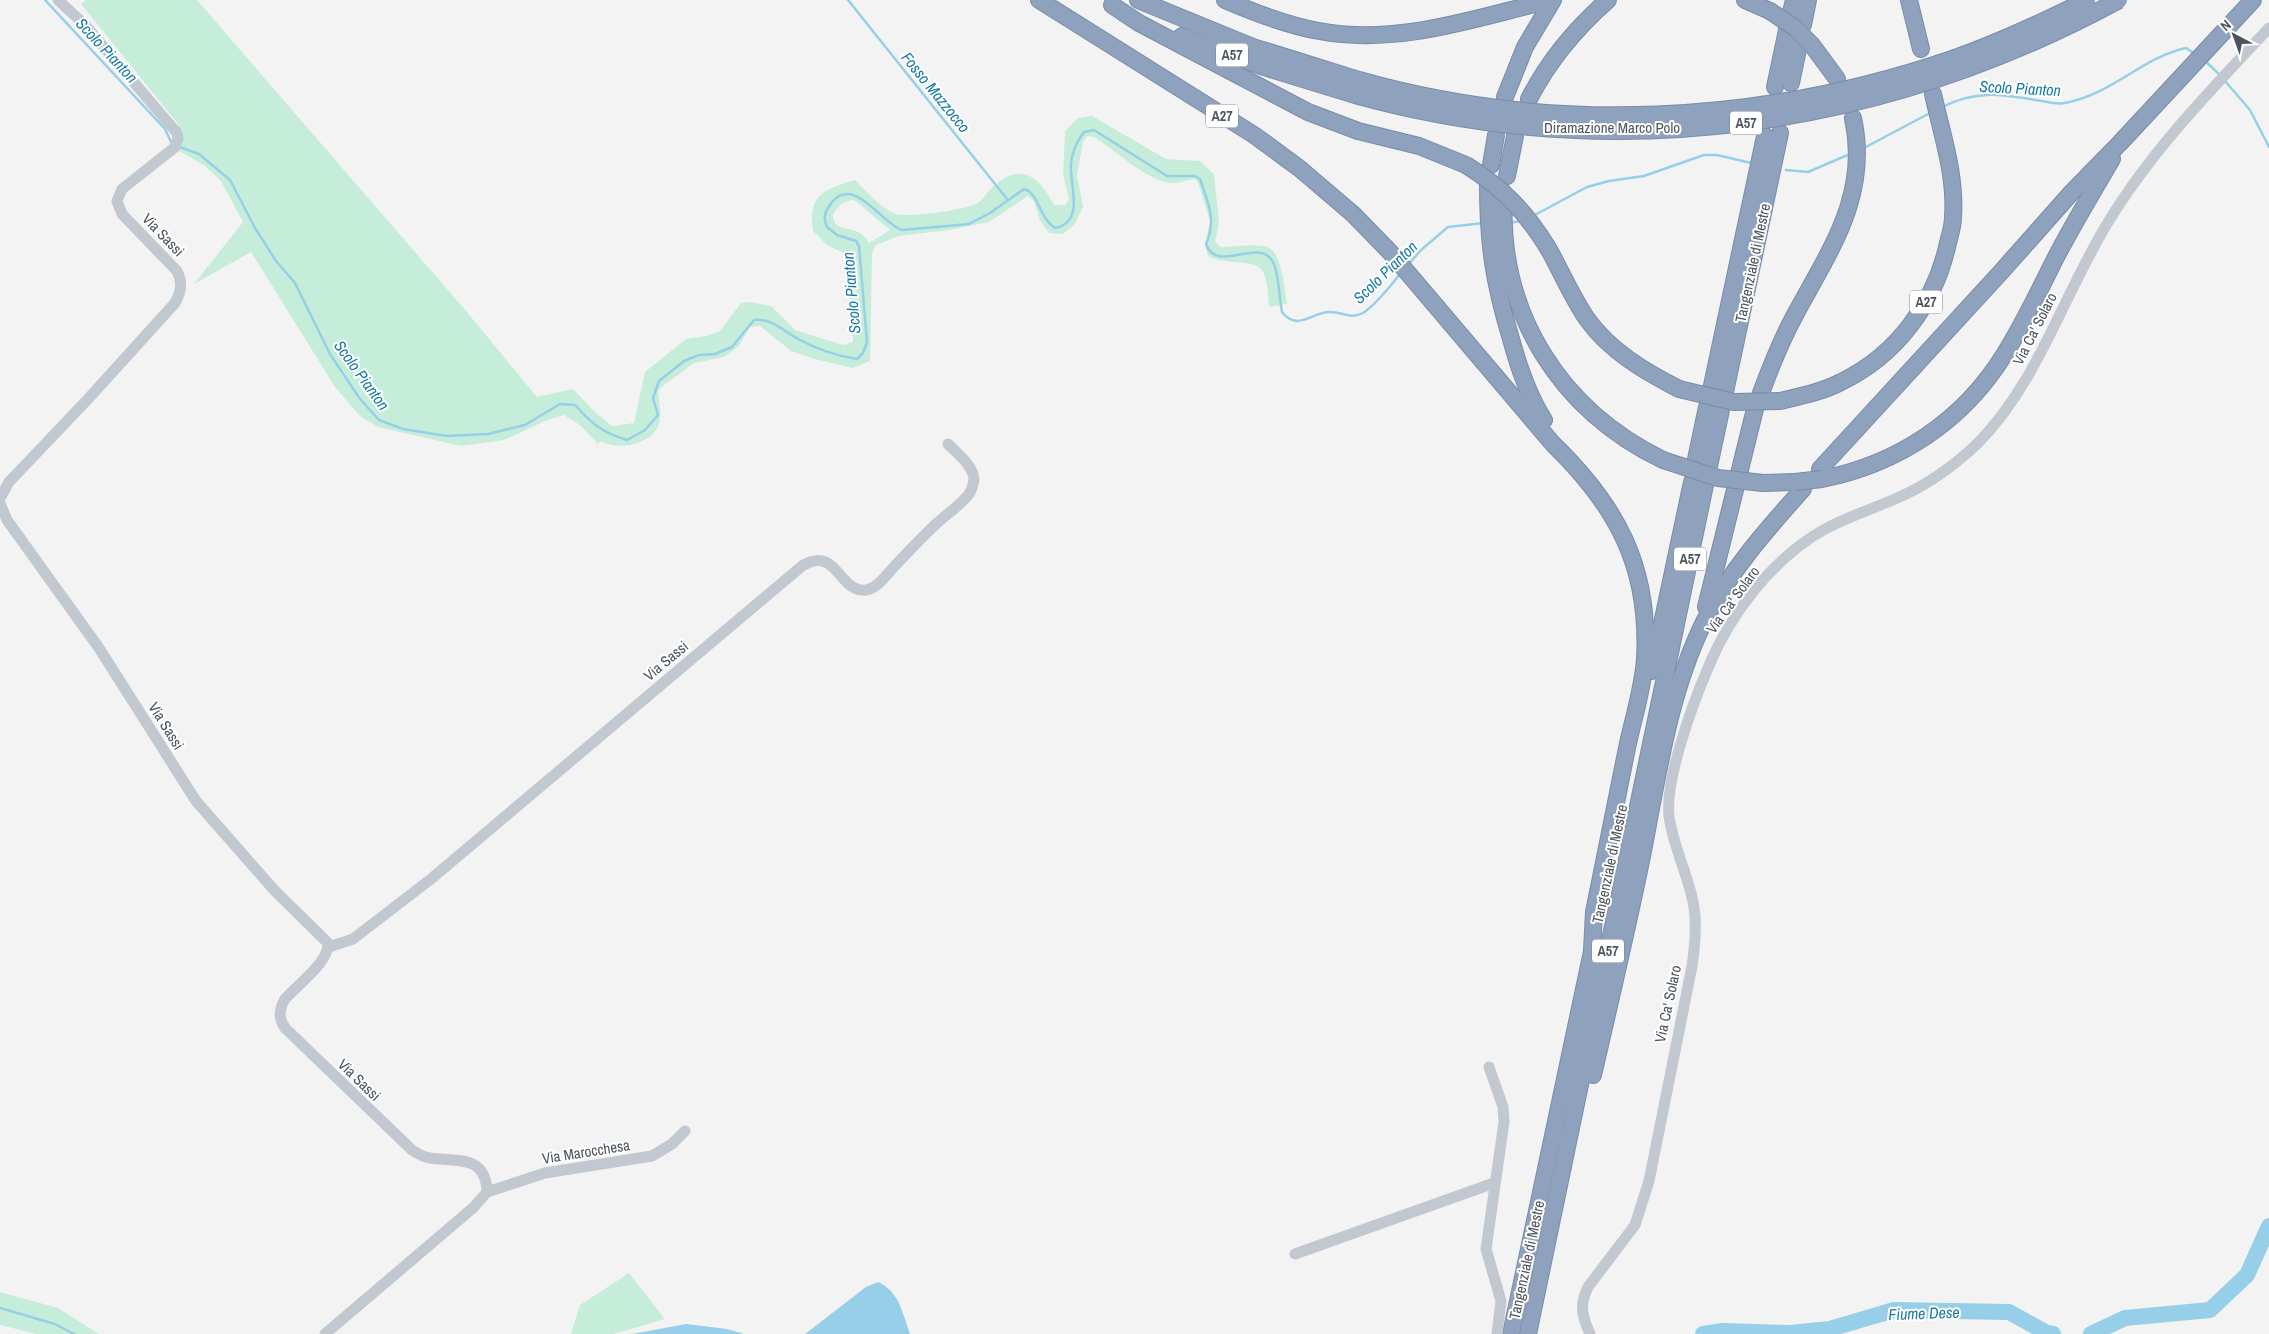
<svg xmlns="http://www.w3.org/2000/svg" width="2269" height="1334" font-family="'Archivo Narrow',sans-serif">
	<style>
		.green { fill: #c6edd9; fill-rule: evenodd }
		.water { fill: #96cfe7 }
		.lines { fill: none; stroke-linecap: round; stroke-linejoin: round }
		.stream { stroke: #96cfe7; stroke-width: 2.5 }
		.river { stroke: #96cfe7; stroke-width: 16 }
		.highway-casing { stroke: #798ca9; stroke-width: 18 }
		.minor { stroke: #c2c8d0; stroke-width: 11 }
		.highway { stroke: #8ea1bd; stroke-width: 16 }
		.highway-bridge-casing { stroke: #798ca9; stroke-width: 18; stroke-linecap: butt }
		.highway-bridge { stroke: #8ea1bd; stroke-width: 16 }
		.labels { text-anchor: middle; stroke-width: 4; stroke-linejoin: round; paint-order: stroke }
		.shield { fill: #fff; stroke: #81878f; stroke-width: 1 }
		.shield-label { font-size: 14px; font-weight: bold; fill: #4b545f }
		.street-label { font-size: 15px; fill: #4b545f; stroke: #fff }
		.water-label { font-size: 16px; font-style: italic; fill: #177ba6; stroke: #fff }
	</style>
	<rect width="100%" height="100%" fill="#f4f3f3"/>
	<!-- green -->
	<g class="green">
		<path d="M86,0H197L466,311L537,397L573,389L596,413L612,426L634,423L645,372L686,339L706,336L720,331L741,303L750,302L771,306L795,330L843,345L853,342L849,256L827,245L813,231C808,194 823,190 855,180C866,191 878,205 893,213C903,219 964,210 976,204C984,200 988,190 995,185C1024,161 1040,179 1054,205H1065L1069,199L1063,175L1065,131L1078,118L1092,116L1166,159L1200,161L1214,174L1219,222L1215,242L1221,247C1235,247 1250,244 1264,246C1283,249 1284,289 1287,304L1269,307C1268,296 1268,281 1263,272C1257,258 1225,266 1208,256L1205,245L1210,221L1198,182L1194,179C1187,180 1178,184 1171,183C1149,182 1113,149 1094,137L1087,136L1083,142L1077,175L1083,207L1074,225L1063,234L1049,233L1040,220L1034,201L1028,196L989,222L949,230L898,236L876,245L872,253L870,361L853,368L815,359L791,351L760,326L750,327L738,347L724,357L694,363L660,388L658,392C659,401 662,415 659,423C653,445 618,451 601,441L598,444L580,425L564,415L545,421L504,440L461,446L378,427L360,416L335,387L251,252L194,284L243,222L221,181L205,166L176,149L180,136L178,124L81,4ZM852,200L857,202L890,230L869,243C866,238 863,234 858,232C848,227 833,230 833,215C838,206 842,202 852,200Z"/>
		<polygon points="629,1273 665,1319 614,1334 571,1334 580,1305"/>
		<polygon points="0,1292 58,1308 99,1334 37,1334 0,1325"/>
	</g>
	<!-- water -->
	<g class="water">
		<path d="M878,1282C899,1291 903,1314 910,1334H805L866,1287Z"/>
		<polygon points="686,1324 727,1329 744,1334 632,1334"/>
	</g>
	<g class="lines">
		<!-- stream -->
		<g class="stream">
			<polyline points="45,0 165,129 172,144"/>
			<polyline points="848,0 1007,199"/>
			<polyline points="2204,60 2220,75"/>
			<polyline points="2225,81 2250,110 2269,147"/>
			<path d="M1942,107C1976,90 1999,94 2035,100C2046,101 2054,105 2065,103C2111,95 2143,57 2186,48L2195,54"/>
			<path d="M177,146L199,154L230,180L255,228L276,261L295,283L330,354L360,399L379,420L403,429L447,436L488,434L525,425L560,404L575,405C592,424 603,433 627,440L645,430L658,415L653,398L659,381L684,361L699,355L715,354L732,347L754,320C773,318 784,332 800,340C817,349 838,356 857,359L863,353L867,342L859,246L856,241L837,235L827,227C824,221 824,214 828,208C851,169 880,223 902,230L969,224L990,213L1024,189C1038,192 1040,219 1055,228C1086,222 1069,184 1071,164C1072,152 1077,141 1084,132L1094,130L1167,176H1195L1200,179C1208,203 1217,220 1206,244C1217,275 1259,236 1273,262C1279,273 1279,298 1282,312C1298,332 1312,312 1329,312C1341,311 1349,320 1363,313C1377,304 1390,286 1401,273"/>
			<polyline points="1862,149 1930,113"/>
			<polyline points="1786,170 1808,172 1850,154"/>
			<polyline points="1533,216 1587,187 1609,181 1644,176 1704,155 1717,155 1751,163"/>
			<polyline points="1509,223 1521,221"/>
			<polyline points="1408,265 1421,250 1448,227 1484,223"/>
			<polyline points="0,1308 55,1324 74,1334"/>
		</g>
		<!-- river -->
		<g class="river">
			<polyline points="1703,1334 1723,1331 1790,1333 1830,1329 1894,1310 2009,1312 2047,1333 2053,1334"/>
			<polyline points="2091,1334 2125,1318 2210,1310 2247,1275 2269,1226"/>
		</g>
		<defs>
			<g id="highway">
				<path d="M1039,0L1254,135L1299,168L1353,214L1390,252L1553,444C1617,506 1650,567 1645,659C1643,689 1633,719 1627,748C1616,803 1605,858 1594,912L1592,951"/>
				<polyline points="1138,0 1253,47 1359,80"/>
				<path d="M1225,0C1255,13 1286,25 1319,31C1398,46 1475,18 1551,0"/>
				<polyline points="1745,0 1770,11"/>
				<polyline points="1909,0 1921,49"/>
				<polyline points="1112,5 1139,23 1308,112 1358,131 1419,146 1466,165"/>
				<polyline points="1790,16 1794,0"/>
				<polyline points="1803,25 1808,0"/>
				<polyline points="1182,36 1264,67 1355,95"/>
				<polyline points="1812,45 1837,79"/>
				<polyline points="1791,83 1800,40"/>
				<polyline points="1775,87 1787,30"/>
				<polyline points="1505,97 1525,47 1553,0"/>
				<path d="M1529,99C1549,60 1575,29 1608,0"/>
				<polyline points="1491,165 1496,135"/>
				<polyline points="1507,176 1515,136"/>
				<path d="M1488,185C1488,244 1494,283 1511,339C1519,368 1528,395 1544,420"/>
				<path d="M1504,197C1498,313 1560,410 1663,460"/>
				<path d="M1548,248C1561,271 1572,297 1587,319C1610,351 1644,371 1679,389"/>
				<polyline points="1711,390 1765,136"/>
				<polyline points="1725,392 1780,133"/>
				<path d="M1761,393C1771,366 1781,340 1795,315C1829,251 1870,196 1853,118"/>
				<path d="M1780,401C1801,396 1822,392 1841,382C1897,355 1935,303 1948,243C1950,235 1953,226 1953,217C1956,175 1942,135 1933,94"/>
				<polyline points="1695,464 1707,407"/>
				<polyline points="1709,466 1721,410"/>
				<polyline points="1820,469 2001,272 2072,192 2120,143 2253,0"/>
				<path d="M1822,479C1898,464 1963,421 2004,355C2023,325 2038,293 2054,261C2072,226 2092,193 2112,159"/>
				<polyline points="1763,483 1795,482"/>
				<polyline points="1706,607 1755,409"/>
				<polyline points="1652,671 1692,482"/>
				<path d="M1593,1075C1610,1001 1628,926 1643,851C1658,774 1669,693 1704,622C1729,572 1766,530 1803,489"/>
				<polyline points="1511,1334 1594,942"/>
				<polyline points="1528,1334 1705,485"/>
			</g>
		</defs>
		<!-- highway casing -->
		<use href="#highway" class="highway-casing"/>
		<!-- minor -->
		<g class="minor">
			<path d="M0,498L9,482L88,399L175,303C181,292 183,283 177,271L122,214L117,201L122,189L174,148L178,139L177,133L85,25L58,0"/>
			<path d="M0,503L7,520L99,648L196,801L275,891L327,942C333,959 296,986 285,999C279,1009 278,1018 285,1028L412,1150C418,1154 423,1157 430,1158C456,1162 486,1154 487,1192L474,1207L325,1334"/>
			<path d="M329,947L353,939L431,879L802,566C837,544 839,594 866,590C877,588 885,577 892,569C906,554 920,539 935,525C945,515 960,506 969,494C972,490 973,485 974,480C974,466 957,453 948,444"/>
			<polyline points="1489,1067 1503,1107 1504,1122 1486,1249 1501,1301 1497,1334"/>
			<polyline points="487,1192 545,1173 652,1156 672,1144 685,1131"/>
			<polyline points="1295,1254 1494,1183"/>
			<path d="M1590,1334C1582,1316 1579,1305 1588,1287L1635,1225L1649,1181L1692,966C1695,946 1697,927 1694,907C1689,876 1673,847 1669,816C1665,779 1693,703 1708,668C1730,614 1773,558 1825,529C1847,517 1872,509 1895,499C1926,486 1954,466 1978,443C2038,382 2063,296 2107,224C2151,151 2211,90 2269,28"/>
		</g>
		<!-- highway -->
		<use href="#highway" class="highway"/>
		<defs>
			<g id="highway-bridge">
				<polyline points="1770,11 1795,28 1812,45"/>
				<path d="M1359,80C1553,135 1762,124 1952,59C1998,43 2043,22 2087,0"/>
				<path d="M1355,95C1616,167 1883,128 2119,0"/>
				<path d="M1466,165C1503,188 1525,211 1548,248"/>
				<polyline points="1679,389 1734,402 1780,401"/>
				<polyline points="1663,460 1718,478 1763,483"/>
				<polyline points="1795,482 1822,479"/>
			</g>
		</defs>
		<!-- highway-bridge casing -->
		<use href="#highway-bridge" class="highway-bridge-casing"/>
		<!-- highway-bridge -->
		<use href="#highway-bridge" class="highway-bridge"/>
	</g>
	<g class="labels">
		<!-- shield labels -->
		<g class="shield">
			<rect x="1216" y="43.5" width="32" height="23" rx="4"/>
			<rect x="1206" y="104.5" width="32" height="23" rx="4"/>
			<rect x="1730" y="111.5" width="32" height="23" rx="4"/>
			<rect x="1910" y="290.5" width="32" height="23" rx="4"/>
			<rect x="1674" y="547.5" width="32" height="23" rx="4"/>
			<rect x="1592" y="939.5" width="32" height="23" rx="4"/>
		</g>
		<g class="shield-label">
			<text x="1232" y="60">A57</text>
			<text x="1222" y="121">A27</text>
			<text x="1746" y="128">A57</text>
			<text x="1926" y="307">A27</text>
			<text x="1690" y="564">A57</text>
			<text x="1608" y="956">A57</text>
		</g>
		<!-- street labels -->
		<g class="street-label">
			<text x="1612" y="133">Diramazione Marco Polo</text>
			<text transform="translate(163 235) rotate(46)" y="5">Via Sassi</text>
			<text transform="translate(1753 263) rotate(-78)" y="5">Tangenziale di Mestre</text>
			<text transform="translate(2035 329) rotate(-63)" y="5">Via Ca' Solaro</text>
			<text transform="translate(1733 600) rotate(-54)" y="5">Via Ca' Solaro</text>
			<text transform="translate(666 661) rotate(-40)" y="5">Via Sassi</text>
			<text transform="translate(166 726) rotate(58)" y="5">Via Sassi</text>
			<text transform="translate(1610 864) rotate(-78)" y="5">Tangenziale di Mestre</text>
			<text transform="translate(1668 1004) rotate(-78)" y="5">Via Ca' Solaro</text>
			<text transform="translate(359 1080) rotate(44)" y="5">Via Sassi</text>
			<text transform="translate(586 1152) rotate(-9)" y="5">Via Marocchesa</text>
			<text transform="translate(1527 1260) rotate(-78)" y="5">Tangenziale di Mestre</text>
		</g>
		<!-- water labels -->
		<g class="water-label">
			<text transform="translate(107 50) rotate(47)" y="6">Scolo Pianton</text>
			<text transform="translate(2020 88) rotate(3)" y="6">Scolo Pianton</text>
			<text transform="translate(936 92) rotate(51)" y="6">Fosso Mazzocco</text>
			<text transform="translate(1385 272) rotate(-44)" y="6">Scolo Pianton</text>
			<text transform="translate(851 293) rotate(-95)" y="6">Scolo Pianton</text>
			<text transform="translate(362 375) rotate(54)" y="6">Scolo Pianton</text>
			<text transform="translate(1924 1313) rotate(-2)" y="6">Fiume Dese</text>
		</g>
	</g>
	<!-- north arrow -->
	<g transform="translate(2234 35) rotate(319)" stroke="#ffffff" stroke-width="4" paint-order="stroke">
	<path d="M0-4L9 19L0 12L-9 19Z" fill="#4b545f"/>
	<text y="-8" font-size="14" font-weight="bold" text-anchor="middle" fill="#4b545f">N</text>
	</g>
</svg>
